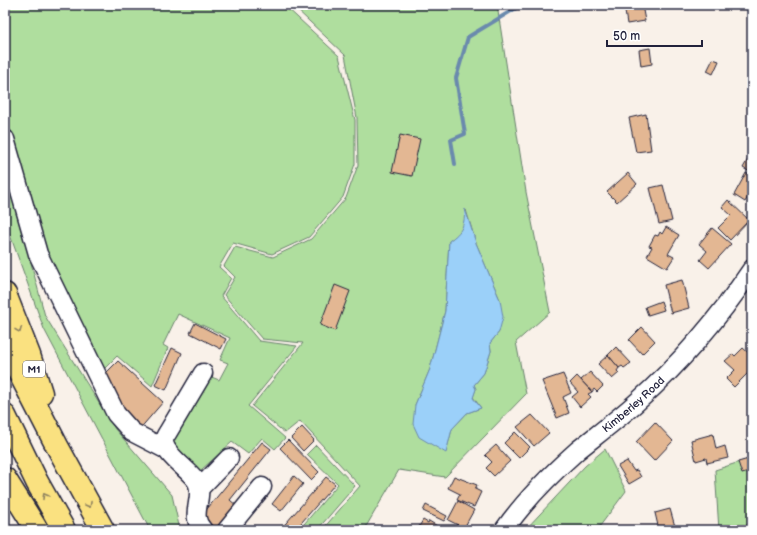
<svg xmlns="http://www.w3.org/2000/svg" width="757" height="535" font-family="'Balsamiq Sans',sans-serif">
	<style>
		.green { fill: #afde9e; stroke: #68806c; fill-rule: evenodd }
		.water { fill: #9bd0f9; stroke: #6b8aad }
		.lines { fill: none; stroke-linecap: round; stroke-linejoin: round }
		.stream { stroke: #6b8aad; stroke-width: 4 }
		.building { fill: #e3b793; stroke: #22223b }
		.minor-casing { stroke: #22223b; stroke-width: 21 }
		.highway-casing { stroke: #22223b; stroke-width: 25 }
		.minor { stroke: #fff; stroke-width: 18 }
		.highway { stroke: #fae180; stroke-width: 22 }
		.oneway { stroke: #8e825e }
		.labels { text-anchor: middle; stroke-width: 3.5; stroke-linejoin: round; paint-order: stroke }
		.shield { fill: #fff; stroke: #646476; stroke-width: 1 }
		.shield-label { font-size: 10px; font-weight: bold; fill: #22223b }
		.street-label { font-size: 11px; fill: #22223b; stroke: #fff }
	</style>
	<rect width="100%" height="100%" fill="#f9f1e9"/>
	<filter id="ink" filterUnits="userSpaceOnUse"><feTurbulence type="fractalNoise" baseFrequency=".025" numOctaves="2"/><feDisplacementMap in="SourceGraphic" scale="8" xChannelSelector="R" yChannelSelector="G"/><feConvolveMatrix kernelMatrix="1 2 1 2 8 2 1 2 1" color-interpolation-filters="sRGB"/></filter>
	<g filter="url(#ink)">
		<!-- green -->
		<g class="green">
			<polygon points="5,5 284,5 339,56 355,120 355,164 343,197 309,237 272,254 233,243 219,267 231,278 221,296 259,341 297,346 248,406 285,438 275,449 262,438 248,454 232,442 200,471 170,445 209,376 219,380 228,363 220,360 230,338 178,314 163,345 168,348 152,386 117,356 100,373 42,253 5,124"/>
			<path d="M292,5H497L526,192L550,312L516,342L526,394L445,477L399,470L364,530H322L360,486L300,421L285,433L252,406L303,343L262,339L224,295L235,277L224,266L235,247L273,257L311,239L346,198L358,165L357,118L345,55ZM466,210L476,243L500,300L499,332L490,343L491,351L484,373L474,385L476,389L473,397L481,408L467,413L452,429L446,452L415,405L430,369L445,311L449,241C465,230 463,228 466,210Z"/>
			<polygon points="5,164 45,316 115,429 172,495 180,530 150,530 44,329 5,221"/>
			<polygon points="316,445 355,486 317,530 299,530 338,484 307,454"/>
			<polygon points="605,449 626,491 597,530 525,530 585,466"/>
			<polygon points="752,458 752,530 719,530 715,470"/>
		</g>
		<!-- water -->
		<path class="water" d="M465,209L476,243L500,300L503,317L499,332L490,343L491,351L484,373L474,385L476,389L473,398L481,408L467,413L452,429L446,453L419,437L413,424L415,405L430,369L445,311L449,241C463,231 464,226 465,209Z"/>
		<g class="lines">
			<!-- stream -->
			<polyline class="stream" points="455,164 451,140 465,134 456,78 468,37 521,5"/>
		</g>
		<!-- building -->
		<g class="building">
			<polygon points="624,5 642,5 645,21 627,24"/>
			<polygon points="650,48 652,64 641,66 639,50"/>
			<polygon points="713,59 719,61 713,74 707,71"/>
			<polygon points="646,114 651,150 636,152 629,118"/>
			<polygon points="400,135 420,139 412,176 392,172"/>
			<polygon points="752,152 752,173 743,168"/>
			<polygon points="628,173 637,184 617,202 607,192"/>
			<polygon points="746,173 752,176 752,190 745,202 734,195"/>
			<polygon points="663,185 672,221 659,224 650,188"/>
			<polygon points="728,200 749,220 730,240 718,228 731,215 722,207"/>
			<polygon points="666,227 679,235 668,254 674,257 667,268 647,256 652,247 649,246 655,235 658,236 660,232 662,234"/>
			<polygon points="712,228 731,244 709,268 700,260 707,251 699,244"/>
			<polygon points="682,280 689,308 671,313 664,285"/>
			<polygon points="335,285 350,291 335,331 320,325"/>
			<polygon points="661,301 664,310 648,315 645,307"/>
			<polygon points="195,323 226,339 221,349 190,333"/>
			<polygon points="642,327 655,341 642,354 629,340"/>
			<polygon points="616,347 631,363 624,368 622,366 619,368 608,355"/>
			<polygon points="172,348 182,353 166,390 155,385"/>
			<polygon points="743,348 752,356 752,369 734,387 726,379 735,370 725,361 733,354 735,356"/>
			<polygon points="608,355 619,368 617,371 619,373 612,379 598,364"/>
			<polygon points="118,361 163,402 138,431 101,378"/>
			<polygon points="590,372 603,386 597,392 594,389 592,392 581,380"/>
			<polygon points="563,374 571,393 563,397 569,413 557,418 542,381"/>
			<polygon points="577,376 592,392 588,394 591,397 580,407 572,397 578,392 570,383"/>
			<polygon points="532,415 549,433 534,446 517,427"/>
			<polygon points="655,422 673,441 654,461 636,442"/>
			<polygon points="302,427 314,440 303,451 291,438"/>
			<polygon points="515,432 530,447 519,458 504,443"/>
			<polygon points="713,434 716,449 725,446 728,458 707,463 706,458 696,461 691,440"/>
			<polygon points="288,440 319,472 311,480 280,448"/>
			<polygon points="262,442 271,449 230,500 237,506 218,530 211,530 198,520"/>
			<polygon points="496,445 510,461 494,476 486,468 492,462 485,455"/>
			<polygon points="752,458 752,471 742,474 738,462"/>
			<polygon points="627,461 634,471 637,470 641,477 629,484 618,466"/>
			<polygon points="294,476 303,484 281,511 272,504"/>
			<polygon points="454,476 477,485 475,489 481,492 474,507 457,500 460,494 448,488"/>
			<polygon points="326,477 335,484 295,530 280,530"/>
			<polygon points="458,501 474,510 464,528 448,520"/>
			<polygon points="426,505 447,516 444,521 423,511"/>
			<polygon points="670,509 676,530 684,528 685,530 659,530 655,513"/>
			<polygon points="423,520 428,523 429,521 444,530 417,530"/>
			<polygon points="246,525 252,530 242,530"/>
		</g>
		<g class="lines">
			<defs>
				<g id="minor">
					<polyline points="5,139 38,254 116,414 132,432 167,450"/>
					<path d="M203,373L168,432C166,435 164,438 164,441C164,455 190,470 197,482C205,498 188,515 203,530"/>
					<polyline points="199,489 229,458"/>
					<polyline points="227,530 262,487"/>
					<path id="s1" d="M504,530C525,500 551,474 578,450C598,434 618,419 637,402C681,363 719,318 752,269"/>
				</g>
				<g id="highway">
					<polyline points="5,294 29,355 41,393"/>
					<polyline points="5,345 57,446 103,530"/>
					<polyline points="5,416 37,482 64,530"/>
					<polyline points="5,479 37,530"/>
				</g>
			</defs>
			<!-- minor casing -->
			<use href="#minor" class="minor-casing"/>
			<!-- highway casing -->
			<use href="#highway" class="highway-casing"/>
			<!-- minor -->
			<use href="#minor" class="minor"/>
			<!-- highway -->
			<use href="#highway" class="highway"/>
		</g>
		<!-- one-way arrows -->
		<defs><path id="oneway-chevron" d="M-2-3.5L2.5 0L-2 3.5" fill="none" stroke-width="1.6" stroke-linecap="round" stroke-linejoin="round"/></defs>
		<g class="oneway">
			<use href="#oneway-chevron" transform="translate(19 330) rotate(68)"/>
			<use href="#oneway-chevron" transform="translate(45 496) rotate(-120)"/>
			<use href="#oneway-chevron" transform="translate(89 505) rotate(61)"/>
		</g>
	</g>
	<g class="labels">
		<!-- shield labels -->
		<rect class="shield" x="23" y="361" width="22" height="16" rx="3"/>
		<g class="shield-label">
			<text x="34" y="373">M1</text>
		</g>
		<!-- street labels -->
		<g class="street-label">
			<text dy="4" stroke="none"><textPath href="#s1" startOffset="181">Kimberley Road</textPath></text>
		</g>
	</g>
	<!-- margin -->
	<rect width="757" height="535" fill="none" stroke="#fff" stroke-width="20"/>
	<rect x="10" y="10" width="737" height="515" fill="none" stroke="#22223b" stroke-width="1.5" filter="url(#ink)"/>
	<!-- scale -->
	<path d="M607 40v6h95v-6" fill="none" stroke="#22223b" stroke-width="2"/>
	<text x="613" y="40" font-size="12" fill="#22223b" stroke="#ffffff" stroke-width="3" paint-order="stroke">50 m</text>
</svg>
